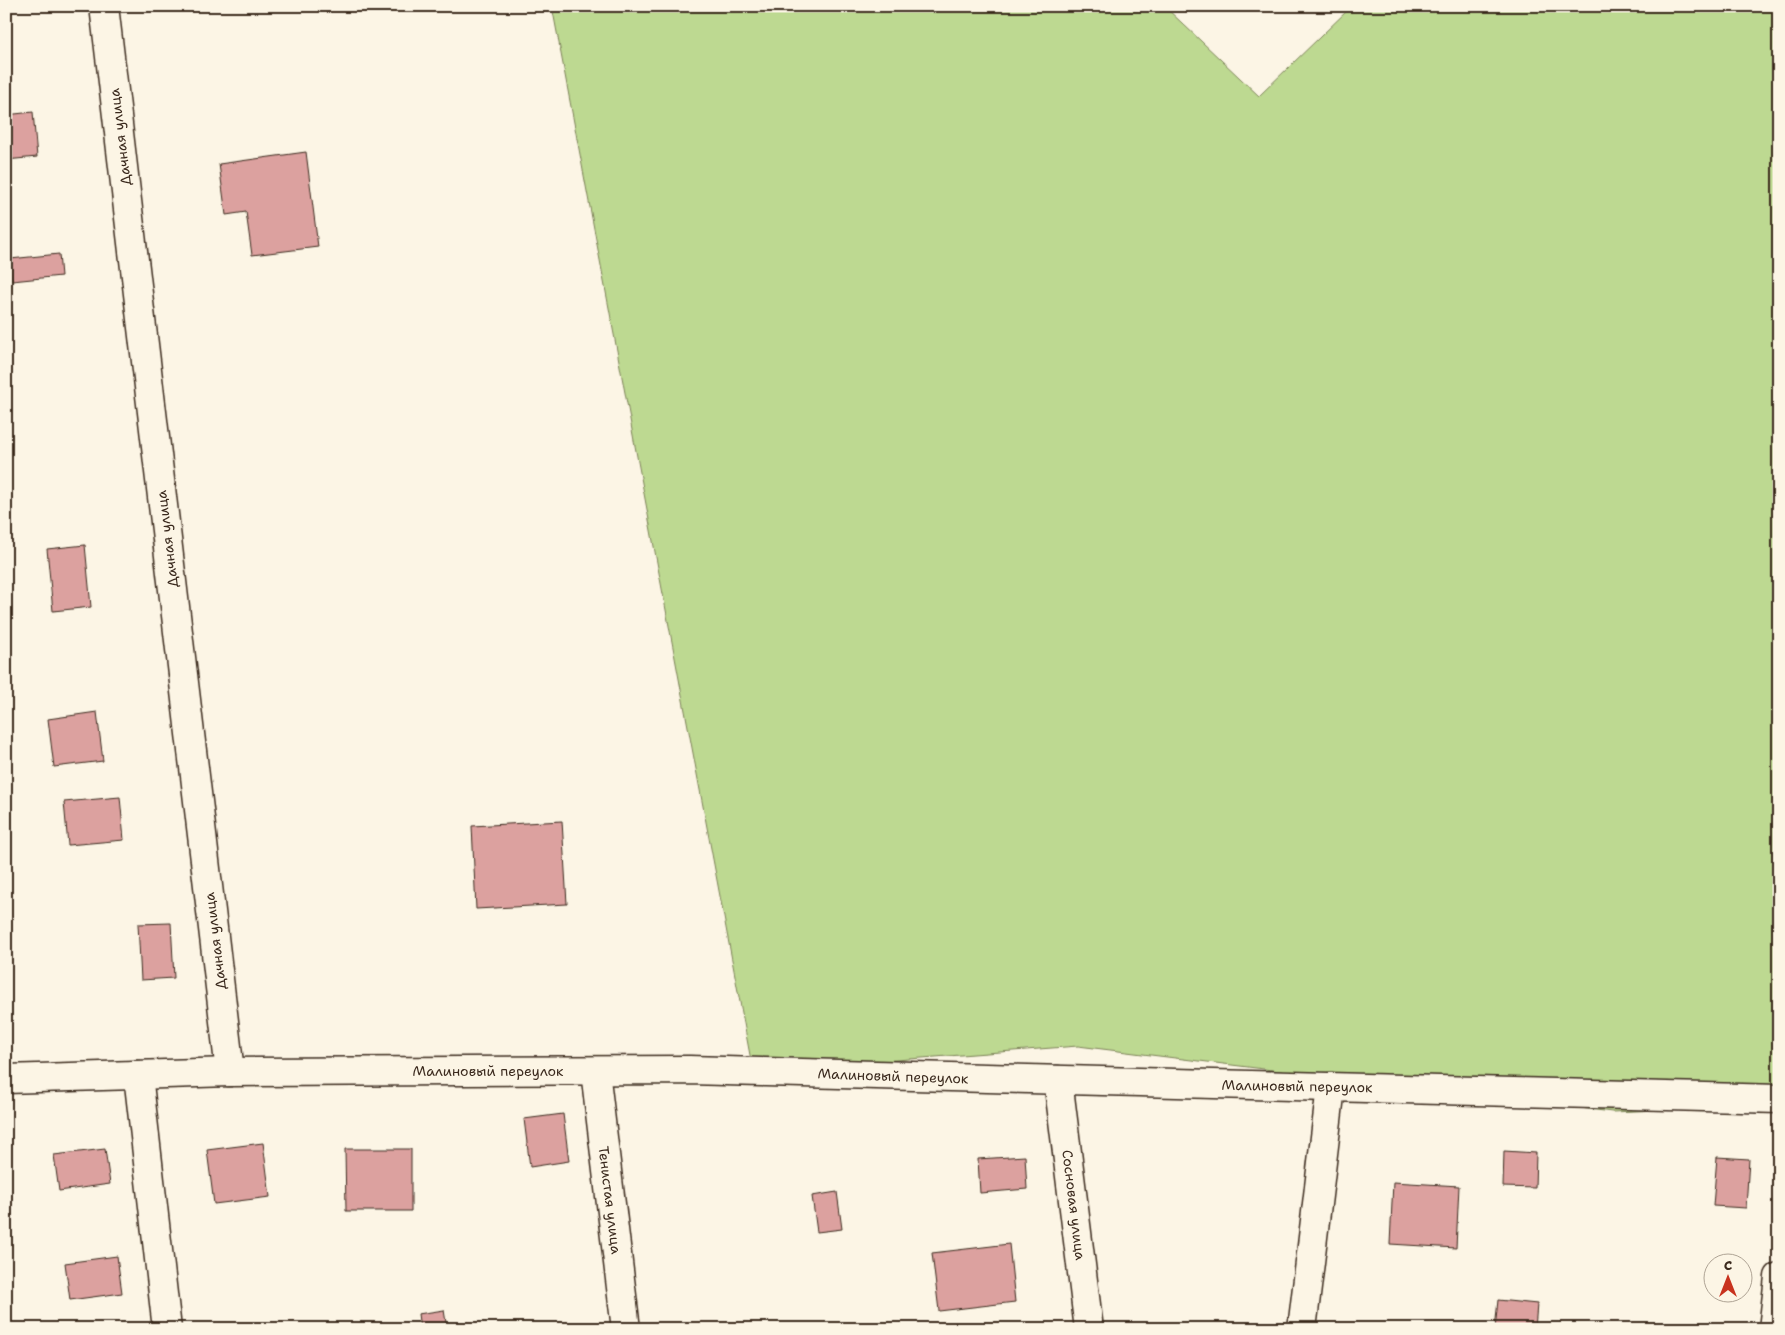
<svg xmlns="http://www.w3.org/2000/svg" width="1785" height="1335" font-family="'Shantell Sans',sans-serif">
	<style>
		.green { fill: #bdd991; stroke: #7c8258 }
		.building { fill: #dca19f; stroke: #3b2a1e }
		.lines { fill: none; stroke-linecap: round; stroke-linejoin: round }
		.street-casing { stroke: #3b2a1e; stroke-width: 31 }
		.street { stroke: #fcf5e5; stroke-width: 28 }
		.labels { text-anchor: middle; stroke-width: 4; stroke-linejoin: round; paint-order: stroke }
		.street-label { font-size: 14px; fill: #3b2a1e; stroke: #fcf5e5 }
	</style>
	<rect width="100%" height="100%" fill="#fcf5e5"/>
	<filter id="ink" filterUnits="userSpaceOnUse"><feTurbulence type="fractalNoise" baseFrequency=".02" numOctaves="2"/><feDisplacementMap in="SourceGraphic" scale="10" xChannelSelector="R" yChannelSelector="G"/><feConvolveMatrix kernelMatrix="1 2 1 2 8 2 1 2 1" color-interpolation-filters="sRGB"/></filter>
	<g filter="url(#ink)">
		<!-- green -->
		<polygon class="green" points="552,6 1164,6 1259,96 1352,6 1779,6 1779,1105 1612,1112 1078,1046 753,1071"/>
		<!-- building -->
		<g class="building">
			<polygon points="33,112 37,157 6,160 6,115"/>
			<polygon points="306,152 318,247 252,255 246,212 226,215 219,164"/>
			<polygon points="59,254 61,276 12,281 10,259"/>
			<polygon points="85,545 91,607 53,611 47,549"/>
			<polygon points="97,712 103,761 54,767 48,719"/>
			<polygon points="120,797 124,840 68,845 64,802"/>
			<polygon points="562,821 567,904 476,909 472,826"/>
			<polygon points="171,923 174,978 141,980 138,924"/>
			<polygon points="563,1114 569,1161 530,1167 524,1119"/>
			<polygon points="263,1143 270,1197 214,1204 207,1150"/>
			<polygon points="105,1149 110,1184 59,1191 54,1155"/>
			<polygon points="345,1149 411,1149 411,1211 346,1211"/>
			<polygon points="1504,1151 1536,1153 1535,1188 1503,1187"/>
			<polygon points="1025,1156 1027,1189 980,1193 978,1159"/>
			<polygon points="1717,1157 1749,1159 1746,1208 1713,1206"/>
			<polygon points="1393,1182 1459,1186 1456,1248 1390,1244"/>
			<polygon points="837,1192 842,1229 817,1232 812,1196"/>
			<polygon points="1009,1244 1015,1302 939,1311 932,1253"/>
			<polygon points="117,1256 122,1293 70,1300 65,1263"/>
			<polygon points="1498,1300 1537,1304 1535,1329 1495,1329"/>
			<polygon points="444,1310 447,1329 420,1329 418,1314"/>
			<polygon points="1652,1325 1683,1329 1651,1329"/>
		</g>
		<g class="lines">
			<defs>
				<g id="street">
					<polyline points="104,6 230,1072"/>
					<polyline points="595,1071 626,1329"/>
					<polyline points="138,1075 167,1329"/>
					<polyline points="6,1079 230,1072 689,1070 1779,1099"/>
					<polyline points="1058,1080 1089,1329"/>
					<polyline points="1302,1329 1331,1087"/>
					<polyline points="1773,1329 1779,1277"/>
				</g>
			</defs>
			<!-- street casing -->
			<use href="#street" class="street-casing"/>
			<!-- street -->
			<use href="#street" class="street"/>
		</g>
	</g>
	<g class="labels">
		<!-- street labels -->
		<g class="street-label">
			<text transform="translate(120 137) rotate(-97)" y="5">Дачная улица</text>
			<text transform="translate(167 539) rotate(-97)" y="5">Дачная улица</text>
			<text transform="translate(215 941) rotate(-97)" y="5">Дачная улица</text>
			<text x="488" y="1076">Малиновый переулок</text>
			<text transform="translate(893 1076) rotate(2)" y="5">Малиновый переулок</text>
			<text transform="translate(1297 1086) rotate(1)" y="5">Малиновый переулок</text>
			<text transform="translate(610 1200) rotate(83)" y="5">Тенистая улица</text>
			<text transform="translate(1074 1205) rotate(83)" y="5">Сосновая улица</text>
		</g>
	</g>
	<!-- margin -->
	<rect width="1785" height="1335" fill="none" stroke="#fcf5e5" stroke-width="25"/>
	<rect x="12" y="12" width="1760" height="1310" fill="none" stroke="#3b2a1e" stroke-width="2" filter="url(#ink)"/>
	<!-- north arrow -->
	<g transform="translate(1728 1278)"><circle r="24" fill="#fcf5e5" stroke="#afa495"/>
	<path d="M0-4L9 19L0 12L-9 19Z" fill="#c8321e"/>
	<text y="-8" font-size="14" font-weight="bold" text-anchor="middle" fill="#3b2a1e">С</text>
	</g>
</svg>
